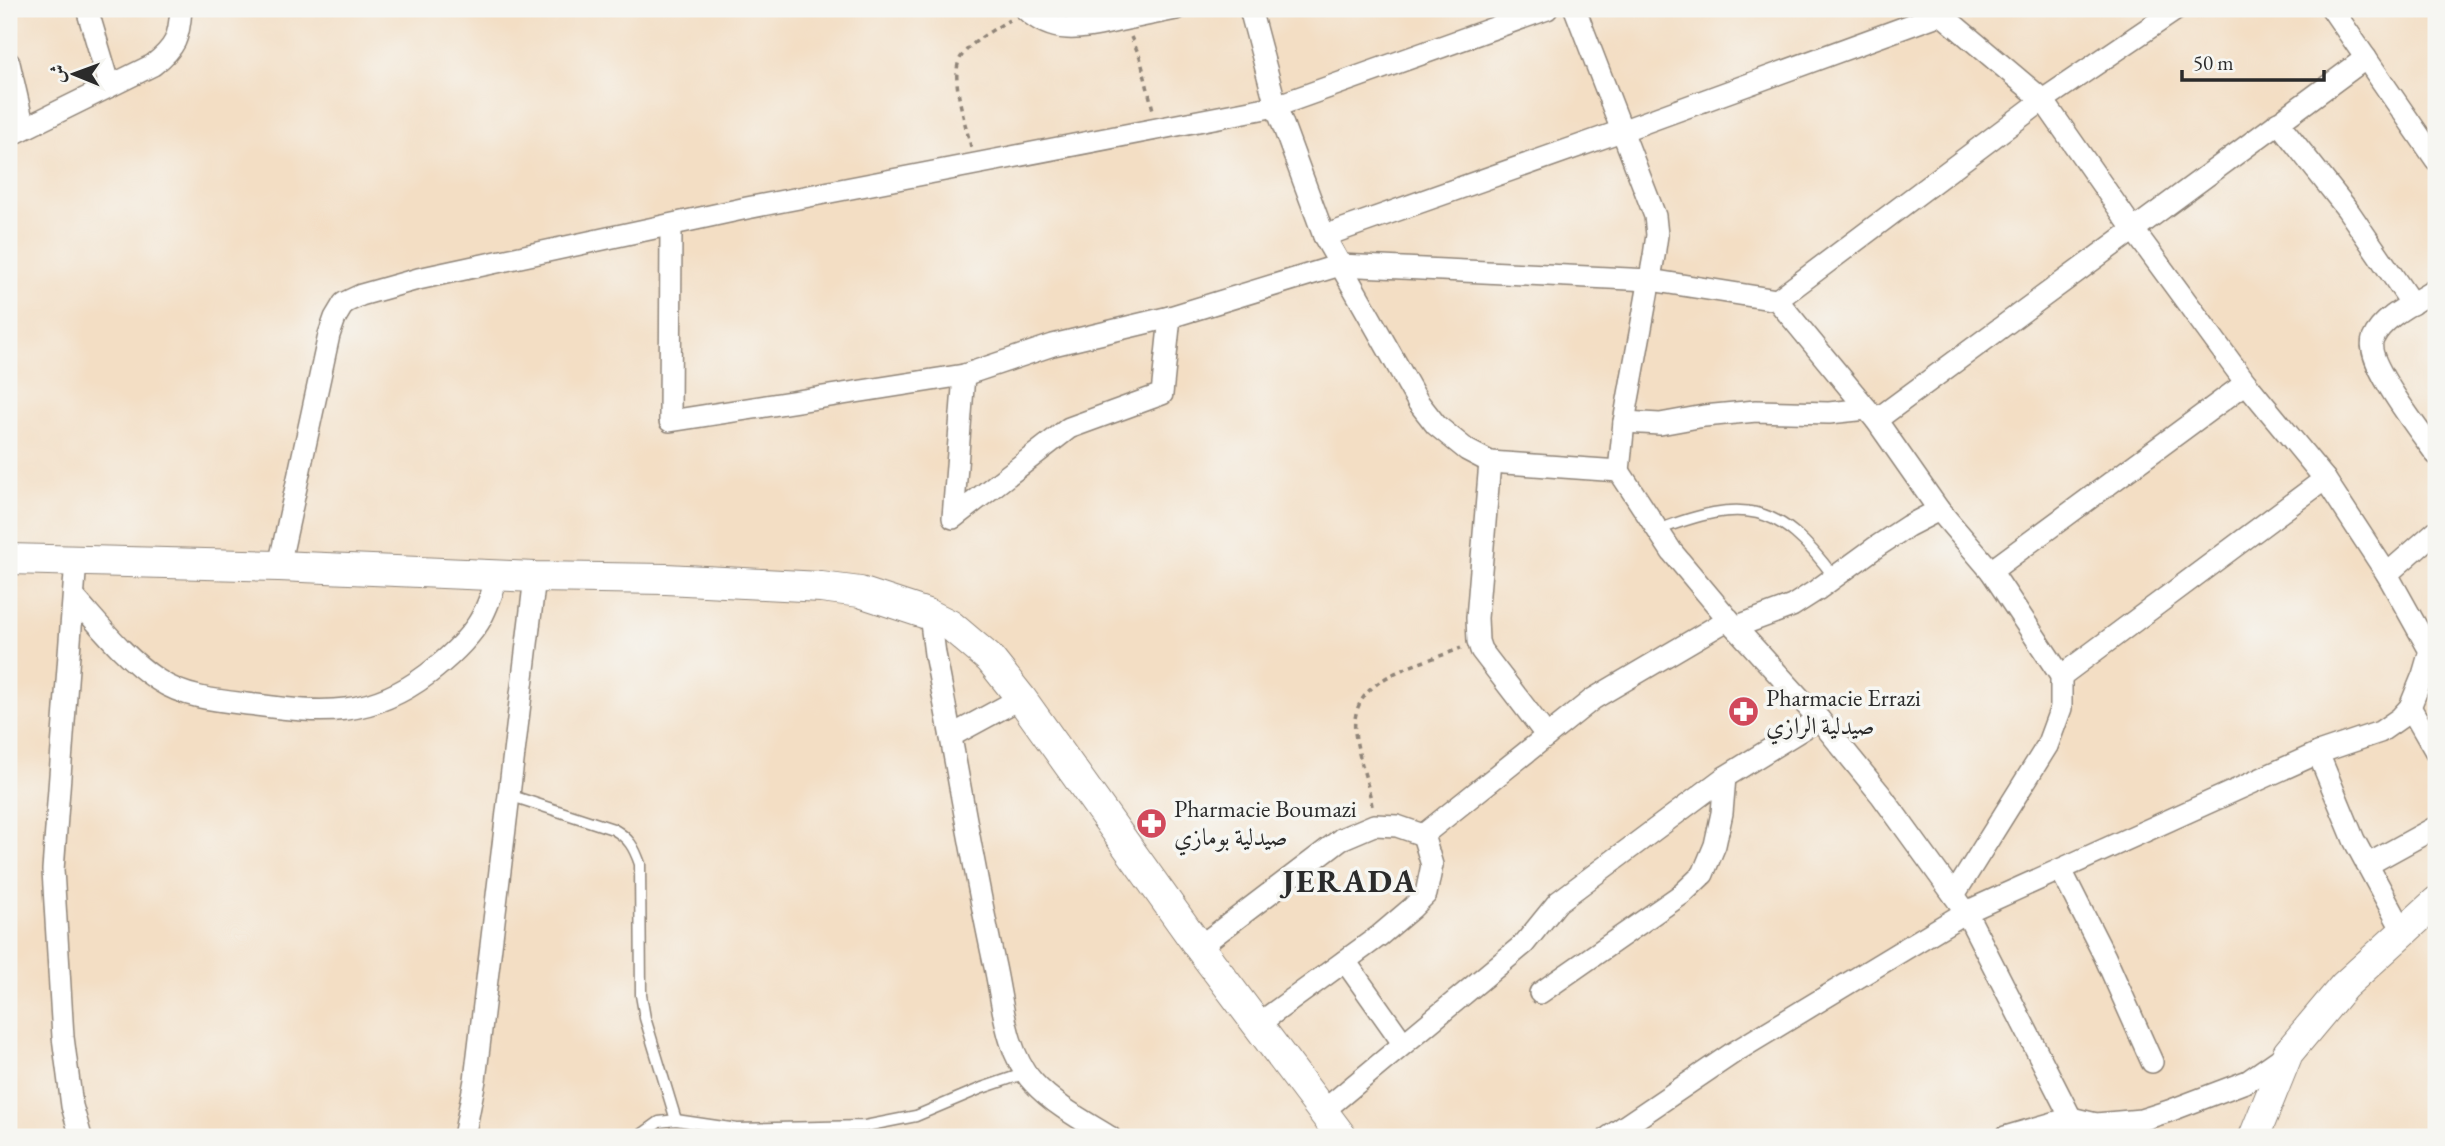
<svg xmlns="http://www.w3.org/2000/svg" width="2445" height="1146" font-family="'EB Garamond',Amiri,serif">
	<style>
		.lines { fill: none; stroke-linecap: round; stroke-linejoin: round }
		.lane-casing { stroke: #8f8478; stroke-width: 13 }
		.street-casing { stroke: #8f8478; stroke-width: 24 }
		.secondary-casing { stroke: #8f8478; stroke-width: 32 }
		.path { stroke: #8f8478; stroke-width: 3.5; stroke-dasharray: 5 5; stroke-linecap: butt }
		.lane { stroke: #fff; stroke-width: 10 }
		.street { stroke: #fff; stroke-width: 21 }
		.secondary { stroke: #fff; stroke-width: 30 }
		.labels { text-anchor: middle; stroke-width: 7; stroke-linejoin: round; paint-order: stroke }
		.poi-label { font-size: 24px; fill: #2b2b2b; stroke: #f6f6f2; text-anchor: start }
		.district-label { font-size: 32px; font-weight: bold; letter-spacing: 2px; fill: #2b2b2b; stroke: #f6f6f2 }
	</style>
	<rect width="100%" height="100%" fill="#f6f6f2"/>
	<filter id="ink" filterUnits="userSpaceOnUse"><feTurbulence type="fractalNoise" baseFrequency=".0143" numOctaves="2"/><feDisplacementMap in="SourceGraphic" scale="14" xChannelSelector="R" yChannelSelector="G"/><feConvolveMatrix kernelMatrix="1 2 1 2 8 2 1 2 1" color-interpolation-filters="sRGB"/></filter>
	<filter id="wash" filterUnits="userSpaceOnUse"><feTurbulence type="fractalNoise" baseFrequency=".00686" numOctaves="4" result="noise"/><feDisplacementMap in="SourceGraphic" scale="28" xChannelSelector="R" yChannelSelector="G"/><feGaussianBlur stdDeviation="1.57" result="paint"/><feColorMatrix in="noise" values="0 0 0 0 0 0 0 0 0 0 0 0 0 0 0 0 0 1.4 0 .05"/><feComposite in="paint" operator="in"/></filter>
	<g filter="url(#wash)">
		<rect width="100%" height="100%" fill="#f3dec4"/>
	</g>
	<g filter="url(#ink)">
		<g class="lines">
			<defs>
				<g id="lane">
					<path d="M1658,530C1743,497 1779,502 1834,577"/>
					<path d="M509,795L613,829C629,838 634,847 640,864L641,995L645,1018L676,1120"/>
					<polyline points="638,1137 659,1122 676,1120 737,1129 865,1126 916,1116 982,1088 1026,1073"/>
				</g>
				<g id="street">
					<polyline points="87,9 110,86"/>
					<path d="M1025,9C1054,36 1081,29 1117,21C1137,17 1156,13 1176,9"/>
					<polyline points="1250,9 1276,106 1324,236 1418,402 1436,425 1467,450 1490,462 1619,471 1672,552 1735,627 1819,719 1881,795 1966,912 2071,1118 2078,1137"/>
					<polyline points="1575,9 1655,216 1657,235 1654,256 1624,422 1619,471"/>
					<polyline points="1938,9 1941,14 2043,100 2133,229 2246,383 2325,479 2387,574 2430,651"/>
					<polyline points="2332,9 2436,160"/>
					<polyline points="9,63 24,128"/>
					<polyline points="2278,122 2347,209 2412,304"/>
					<path d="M9,136L153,65C176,47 179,38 181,9"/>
					<polyline points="671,225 670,421 964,375 1053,345 1170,317 1340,265 1650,280 1777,300 1876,420 1939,510 1991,571 2061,676 2061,708 2047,746 1954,895"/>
					<polyline points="1324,236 1624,130 1941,14 1945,9"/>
					<path d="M2436,289C2416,302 2383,316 2373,339C2364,361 2422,434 2436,454"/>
					<polyline points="1777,300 2043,100 2177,9"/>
					<polyline points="964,375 953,518 1069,428 1162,394 1170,317"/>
					<polyline points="1876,420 2366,58"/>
					<polyline points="1624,422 1660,424 1704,416 1756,411 1829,413 1867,409"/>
					<polyline points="1490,462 1477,618 1478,641 1481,650 1547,736"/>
					<polyline points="76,560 53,870 63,1037 72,1106 81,1137"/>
					<polyline points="279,566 329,335 335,318 344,303 361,295 418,279 747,208 1276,106 1547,9"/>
					<polyline points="1991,571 2246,383"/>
					<polyline points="2387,574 2436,531"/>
					<path d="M75,598C101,627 126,659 158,680C186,699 223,701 256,705C324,714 371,717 428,674C446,660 464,644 477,625C487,611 492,592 498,576"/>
					<path d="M930,615L935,654C956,758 972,863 995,967C1003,1004 1006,1053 1033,1082C1054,1105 1084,1121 1110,1137"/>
					<polyline points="1735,627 1792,606 1817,590 1876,547 1908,526 1939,510"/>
					<polyline points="2061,676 2325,479"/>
					<polyline points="2410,707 2436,752"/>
					<polyline points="951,736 1021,698"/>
					<polyline points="2318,753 2354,840 2403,931"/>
					<polyline points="1423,835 1593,699 1729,619"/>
					<polyline points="2367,865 2436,827"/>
					<polyline points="2061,870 2105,957 2152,1062"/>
					<polyline points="1199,947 1341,839 1374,825 1397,826 1423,835"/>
					<polyline points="1345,961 1403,1043"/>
					<polyline points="1540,993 1682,894 1703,874 1715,845 1722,813 1725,777"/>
					<polyline points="1257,1025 1379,936 1412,908 1426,894 1432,865 1423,835"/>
					<polyline points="1322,1112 1524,944 1558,902 1725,777 1819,719"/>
					<polyline points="464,1137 475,1080 535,577"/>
					<polyline points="1609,1137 1733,1053 1966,912 2318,753 2380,732 2400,718 2410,707 2423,675 2430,651 2436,649"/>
					<polyline points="2005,1137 2071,1118 2096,1124 2141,1120 2169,1111 2248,1081 2288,1053"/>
				</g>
				<g id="secondary">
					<polyline points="9,559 279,566 535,577 666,579 821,587 860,592 930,615 950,625 990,659 1021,698 1199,947 1342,1137"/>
					<polyline points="2254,1137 2288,1053 2344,986 2436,902"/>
				</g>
			</defs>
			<!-- lane casing -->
			<use href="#lane" class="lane-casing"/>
			<!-- street casing -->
			<use href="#street" class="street-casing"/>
			<!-- secondary casing -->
			<use href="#secondary" class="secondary-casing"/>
			<!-- path -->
			<g class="path">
				<polyline points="1131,37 1140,57 1153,110"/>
				<path d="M971,147C966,125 949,75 961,57C972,41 993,30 1009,20"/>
				<path d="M1372,806C1368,781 1358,757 1355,732C1349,675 1422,665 1461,648"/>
			</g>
			<!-- lane -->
			<use href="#lane" class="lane"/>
			<!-- street -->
			<use href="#street" class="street"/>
			<!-- secondary -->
			<use href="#secondary" class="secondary"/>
		</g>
	</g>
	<!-- icons -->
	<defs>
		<symbol id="pharmacy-disc" viewBox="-11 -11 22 22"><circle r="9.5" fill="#d1495b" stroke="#f6f6f2"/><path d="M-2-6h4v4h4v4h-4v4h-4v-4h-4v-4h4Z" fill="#fff"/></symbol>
	</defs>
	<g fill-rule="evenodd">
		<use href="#pharmacy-disc" x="1726" y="694" width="35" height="35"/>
		<use href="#pharmacy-disc" x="1134" y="806" width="35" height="35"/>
	</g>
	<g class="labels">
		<!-- poi labels -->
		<g class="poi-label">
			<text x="1766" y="706">Pharmacie Errazi<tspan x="1766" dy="28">صيدلية الرازي</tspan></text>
			<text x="1174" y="817">Pharmacie Boumazi<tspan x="1174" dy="28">صيدلية بومازي</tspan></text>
		</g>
		<!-- district labels -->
		<g class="district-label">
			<text x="1350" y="892">JERADA</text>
		</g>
	</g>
	<!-- margin -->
	<rect width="2445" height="1146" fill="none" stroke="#f6f6f2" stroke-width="35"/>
	<!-- north arrow -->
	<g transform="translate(74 74) rotate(271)" stroke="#f6f6f2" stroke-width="5" paint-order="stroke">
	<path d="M0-5L12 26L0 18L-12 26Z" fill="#2b2b2b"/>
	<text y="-10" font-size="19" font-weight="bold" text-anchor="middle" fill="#2b2b2b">ش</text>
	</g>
	<!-- scale -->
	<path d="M2182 70v10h142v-10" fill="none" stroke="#2b2b2b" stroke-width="3.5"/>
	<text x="2193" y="70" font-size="21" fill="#2b2b2b" stroke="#f6f6f2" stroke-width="5" paint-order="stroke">50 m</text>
</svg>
